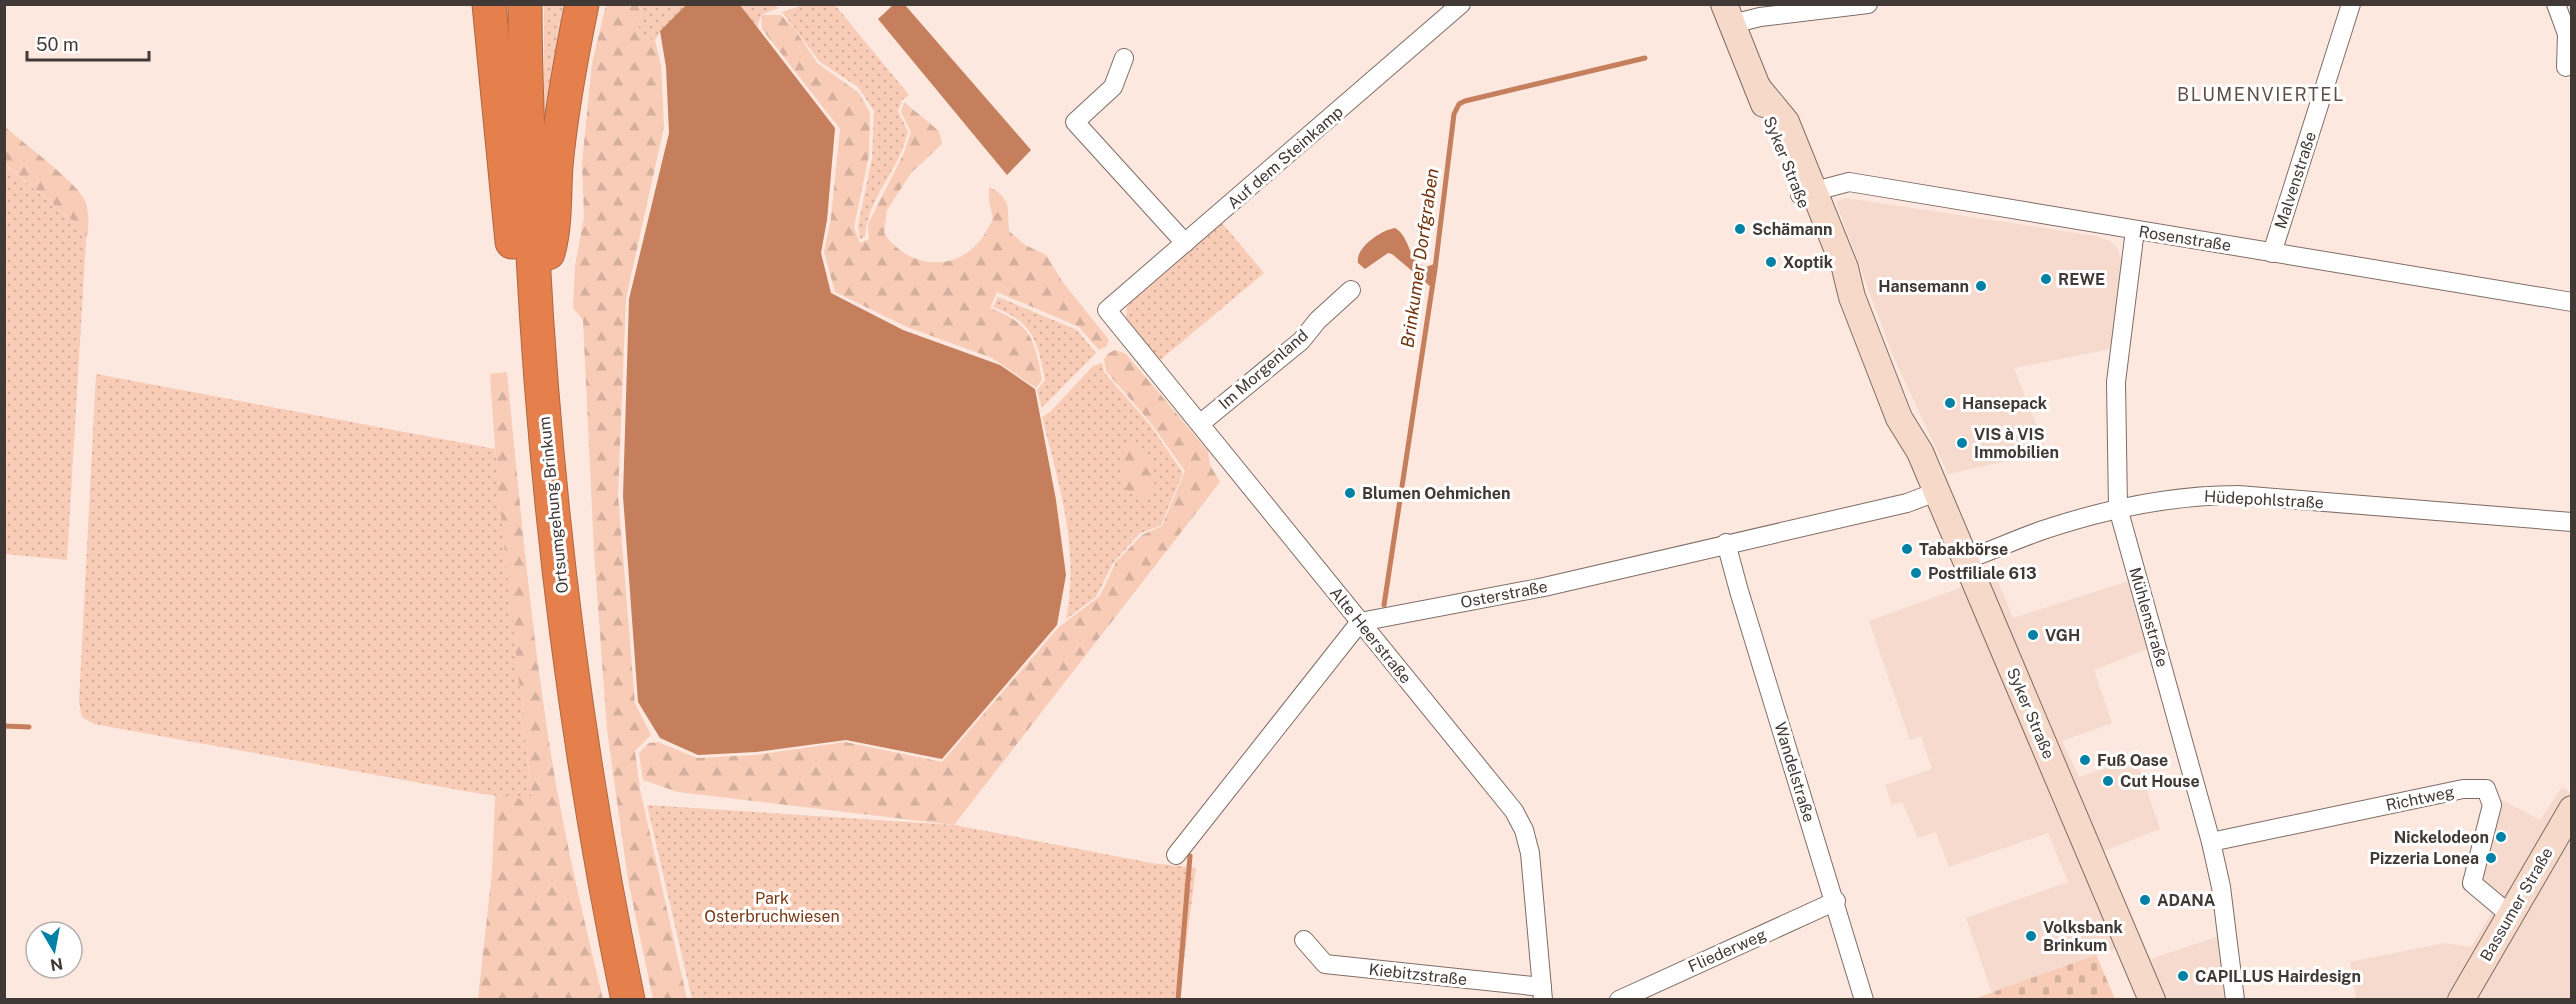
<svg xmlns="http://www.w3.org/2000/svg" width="2576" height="1004" font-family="'Public Sans',sans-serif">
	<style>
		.built { fill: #f5dacd }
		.grass { fill: url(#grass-dots) }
		.forest { fill: url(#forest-firs) }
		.cemetery { fill: url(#cemetery-stones) }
		.water { fill: #c57f5d }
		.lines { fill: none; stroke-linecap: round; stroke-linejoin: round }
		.stream { stroke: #c57f5d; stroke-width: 5 }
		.street-casing { stroke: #7f6d65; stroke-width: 20 }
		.secondary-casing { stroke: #7f6d65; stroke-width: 28 }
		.highway-casing { stroke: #ac6744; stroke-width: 35 }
		.street { stroke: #fff; stroke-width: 18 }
		.secondary { stroke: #f7d9c9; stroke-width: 26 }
		.highway { stroke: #e5804c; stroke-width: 33 }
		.poi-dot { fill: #0181a6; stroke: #fff; stroke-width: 2 }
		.labels { text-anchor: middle; stroke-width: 6; stroke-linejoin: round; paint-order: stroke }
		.street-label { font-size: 16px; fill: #413935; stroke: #fff }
		.poi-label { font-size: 16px; font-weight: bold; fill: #413935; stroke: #fff; text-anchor: start }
		.park-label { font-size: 16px; fill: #793813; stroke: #fff }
		.neighbourhood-label { font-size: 18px; letter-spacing: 1.5px; fill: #5f4e46; stroke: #fff }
		.water-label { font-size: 18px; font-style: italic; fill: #74330d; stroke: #fff }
	</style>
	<defs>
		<pattern id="grass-dots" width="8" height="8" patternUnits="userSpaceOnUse" patternTransform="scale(1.5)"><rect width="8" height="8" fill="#f8ccb7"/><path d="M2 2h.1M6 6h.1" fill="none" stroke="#d6b09e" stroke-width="1.8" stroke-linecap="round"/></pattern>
		<pattern id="forest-firs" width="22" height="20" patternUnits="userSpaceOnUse" patternTransform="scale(1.5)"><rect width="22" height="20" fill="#f8ccb7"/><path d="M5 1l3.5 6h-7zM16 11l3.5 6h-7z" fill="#d6b09e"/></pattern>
		<pattern id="cemetery-stones" width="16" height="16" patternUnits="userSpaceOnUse" patternTransform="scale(1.5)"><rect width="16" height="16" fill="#f8ccb7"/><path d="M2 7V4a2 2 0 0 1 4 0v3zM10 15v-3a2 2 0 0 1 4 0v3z" fill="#d6b09e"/></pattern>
	</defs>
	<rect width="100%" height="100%" fill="#fce8de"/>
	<!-- built -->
	<g class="built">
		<polygon points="1846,198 2096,236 2110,241 2118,249 2122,262 2110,349 2014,368 2047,452 1948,474 1893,356 1836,202"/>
		<polygon points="1995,574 2013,618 2132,580 2152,647 2094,670 2112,723 2062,741 2079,777 2136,758 2160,829 2096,854 2132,943 1992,993 1966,918 2068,882 2048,833 1949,867 1936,832 1918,838 1902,802 1892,805 1885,785 1932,769 1921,736 1910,740 1869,621 1941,595"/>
		<polygon points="2562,787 2571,793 2571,999 2356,999 2350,962 2444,943 2471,947 2502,895 2474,878 2500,799 2540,820"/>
		<polygon points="2223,935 2230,999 2166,999 2151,959"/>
	</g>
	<!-- grass -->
	<g class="grass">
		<polygon points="544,5 571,5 544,140"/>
		<polygon points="642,5 686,5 660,31 655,41 638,34"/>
		<polygon points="740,5 774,5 778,8 761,15 757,27"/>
		<path d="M803,5H835L909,95L902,100L898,111L908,132C905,141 902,151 898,159C885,185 867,207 865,237L860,239L858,226L872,158L874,111L858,87L820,62L782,12Z"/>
		<polygon points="4,164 72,220 86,240 67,560 5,554"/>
		<polygon points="1222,223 1264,273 1159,361 1126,321 1127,306"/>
		<path d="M998,297L1077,330L1096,353L1042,408L1037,390L1045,380C1038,342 1033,321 993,307Z"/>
		<path d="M1102,363L1104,372L1150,425L1183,473L1161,525L1139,534L1113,563L1096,597L1066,619C1080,550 1059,484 1042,417L1050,412L1093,366Z"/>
		<polygon points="96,374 495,449 532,801 476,793 94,724 82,717 79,702"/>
		<polygon points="647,805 954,825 1151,863 1196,868 1179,999 692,999"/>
	</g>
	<!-- forest -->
	<g class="forest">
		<polygon points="606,5 642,5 638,34 655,41 661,65 664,127 626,298 618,495 635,703 651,735 635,751 640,789 687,999 653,999 628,880 607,730 594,551 583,320 573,308 575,266 584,217 582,163 592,63"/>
		<path d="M761,15H781L794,28L817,63L859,93L870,113L869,155L854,227L860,243L869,239L868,224L903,155L911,132L901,112L904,102L939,131L942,144L911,173L887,210L884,233C906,266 950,274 978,243C984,237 989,226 993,219L989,200V187C1012,198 1007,208 1009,231L1025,245L1046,255L1062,281L1109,340L1106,347L1099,350L1079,327L997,292L990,308C1030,323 1035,339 1042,380L1036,388L992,358L907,327L835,292L824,252L831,218L840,129L762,29Z"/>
		<path d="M5,127C22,142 76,182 84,199C90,212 89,227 86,240L72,220L5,164Z"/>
		<polygon points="1115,350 1126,354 1208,451 1210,465 1220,482 954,825 678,792 643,780 639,753 649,743 658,742 697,758 755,755 845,742 942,762 1059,627 1100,596 1116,562 1142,535 1162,526 1185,471 1150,422 1106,371 1104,360 1107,354"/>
		<path d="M507,372C520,506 532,640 554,773C567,849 585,924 603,999H478L492,872L495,796L532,800L498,488L490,374Z"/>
		<path d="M1133,441C1151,455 1168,487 1139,499C1121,491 1120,476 1120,458Z"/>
	</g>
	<!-- cemetery -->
	<polygon class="cemetery" points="2096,955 2115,999 1974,999"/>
	<!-- water -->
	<g class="water">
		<polygon points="686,5 740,5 835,128 827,220 821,253 831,293 903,330 1000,365 1035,389 1056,500 1066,575 1057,625 942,759 846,740 756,752 698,755 660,738 638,702 623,496 629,299 669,133 666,67 660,31"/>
		<polygon points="893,5 905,5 1031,150 1007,175 878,19"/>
		<path d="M1395,228C1411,237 1407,261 1426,267L1434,264L1431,287L1392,254L1388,253L1365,269L1358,263C1355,248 1381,230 1395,228Z"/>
	</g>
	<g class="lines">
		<!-- stream -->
		<g class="stream">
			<polyline points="1384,605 1435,269 1454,114 1459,104 1465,101 1645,58"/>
			<polyline points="4,726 29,727"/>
			<polyline points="1178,1000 1190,856"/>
		</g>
		<defs>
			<g id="street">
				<polyline points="1461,4 1107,310 1514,811 1524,830 1530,853 1543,1000"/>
				<polyline points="2556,4 2567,34 2566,67"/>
				<polyline points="1732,24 1760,17 1868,4"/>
				<polyline points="1124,58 1113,87 1075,122 1185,243"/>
				<polyline points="1800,195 1849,182 2572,302"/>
				<polyline points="2135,230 2116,382 2118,508 2211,842 2221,887 2235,1000"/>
				<polyline points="2272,253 2351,4"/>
				<polyline points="1201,423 1301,341 1318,320 1351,290"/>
				<polyline points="1726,543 1739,591 1864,1000"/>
				<path d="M1965,560C1991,551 2017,539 2043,530C2106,509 2171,495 2238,495L2572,522"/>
				<polyline points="2211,842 2463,789 2486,789 2492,805 2472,883 2509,914"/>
				<polyline points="1176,855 1360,622 1544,587 1907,503 1936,492"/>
				<polyline points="1304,940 1325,964 1542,987"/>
				<polyline points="1619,1000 1836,901"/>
			</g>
			<g id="secondary">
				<polyline points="1724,4 1764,104"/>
				<polyline points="1758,88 1786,122 1845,268 1852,297 1899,418 1920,452 2152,1000"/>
				<polyline points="2461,1000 2572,809"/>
			</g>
			<g id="highway">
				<polyline points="489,4 512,242"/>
				<path d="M525,4C525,75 528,145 531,216C543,479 574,741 628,1000"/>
				<path d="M548,253C556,225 554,195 556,166C561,111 571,58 582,4"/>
			</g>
		</defs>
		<!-- street casing -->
		<use href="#street" class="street-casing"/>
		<!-- secondary casing -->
		<use href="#secondary" class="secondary-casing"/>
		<!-- highway casing -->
		<use href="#highway" class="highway-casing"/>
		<!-- street -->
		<use href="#street" class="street"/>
		<!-- secondary -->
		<use href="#secondary" class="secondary"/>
		<!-- highway -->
		<use href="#highway" class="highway"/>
	</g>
	<!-- markers -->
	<g class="poi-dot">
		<circle cx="1740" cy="229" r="6"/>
		<circle cx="1771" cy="262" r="6"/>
		<circle cx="2046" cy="279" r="6"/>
		<circle cx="1981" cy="286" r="6"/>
		<circle cx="1950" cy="403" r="6"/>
		<circle cx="1962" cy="443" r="6"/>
		<circle cx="1350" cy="493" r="6"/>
		<circle cx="1907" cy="549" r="6"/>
		<circle cx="1916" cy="573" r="6"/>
		<circle cx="2033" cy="635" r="6"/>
		<circle cx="2085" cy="760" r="6"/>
		<circle cx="2108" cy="781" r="6"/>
		<circle cx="2501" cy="837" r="6"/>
		<circle cx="2491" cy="858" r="6"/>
		<circle cx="2145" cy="900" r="6"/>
		<circle cx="2031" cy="936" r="6"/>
		<circle cx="2183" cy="976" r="6"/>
	</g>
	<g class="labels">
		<!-- street labels -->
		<g class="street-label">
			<text transform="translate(1285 157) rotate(-41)" y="6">Auf dem Steinkamp</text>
			<text transform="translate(1787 162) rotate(68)" y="6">Syker Straße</text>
			<text transform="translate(2295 180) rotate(-72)" y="6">Malvenstraße</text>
			<text transform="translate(2185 238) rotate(9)" y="6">Rosenstraße</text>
			<text transform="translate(1263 369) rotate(-41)" y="6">Im Morgenland</text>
			<text transform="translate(2264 499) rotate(3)" y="6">Hüdepohlstraße</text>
			<text transform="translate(553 505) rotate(-96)" y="6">Ortsumgehung Brinkum</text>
			<text transform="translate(1504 594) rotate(-11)" y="6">Osterstraße</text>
			<text transform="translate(2149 617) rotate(74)" y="6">Mühlenstraße</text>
			<text transform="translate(1371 635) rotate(51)" y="6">Alte Heerstraße</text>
			<text transform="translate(2031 713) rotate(67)" y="6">Syker Straße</text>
			<text transform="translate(1795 772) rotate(73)" y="6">Wandelstraße</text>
			<text transform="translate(2420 798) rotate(-12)" y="6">Richtweg</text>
			<text transform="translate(2516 904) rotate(-60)" y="6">Bassumer Straße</text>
			<text transform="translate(1727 950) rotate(-24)" y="6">Fliederweg</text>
			<text transform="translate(1418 974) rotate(6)" y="6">Kiebitzstraße</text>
		</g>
		<!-- poi labels -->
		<g class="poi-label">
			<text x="1752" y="235">Schämann</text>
			<text x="1783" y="268">Xoptik</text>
			<text x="2058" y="285">REWE</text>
			<text x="1969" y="292" text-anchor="end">Hansemann</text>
			<text x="1962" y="409">Hansepack</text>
			<text x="1974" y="440">VIS à VIS<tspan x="1974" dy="18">Immobilien</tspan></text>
			<text x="1362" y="499">Blumen Oehmichen</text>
			<text x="1919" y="555">Tabakbörse</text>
			<text x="1928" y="579">Postfiliale 613</text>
			<text x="2045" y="641">VGH</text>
			<text x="2097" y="766">Fuß Oase</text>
			<text x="2120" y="787">Cut House</text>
			<text x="2489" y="843" text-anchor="end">Nickelodeon</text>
			<text x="2479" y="864" text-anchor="end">Pizzeria Lonea</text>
			<text x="2157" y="906">ADANA</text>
			<text x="2043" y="933">Volksbank<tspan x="2043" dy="18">Brinkum</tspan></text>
			<text x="2195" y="982">CAPILLUS Hairdesign</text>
		</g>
		<!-- park labels -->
		<g class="park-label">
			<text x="772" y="904">Park<tspan x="772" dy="18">Osterbruchwiesen</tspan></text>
		</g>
		<!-- neighbourhood labels -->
		<g class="neighbourhood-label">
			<text x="2261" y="101">BLUMENVIERTEL</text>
		</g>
		<!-- water labels -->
		<g class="water-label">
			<text transform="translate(1420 258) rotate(-82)" y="6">Brinkumer Dorfgraben</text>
		</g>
	</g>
	<!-- border -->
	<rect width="2576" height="1004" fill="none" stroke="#413935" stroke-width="12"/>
	<!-- north arrow -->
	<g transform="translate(54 950) rotate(170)"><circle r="28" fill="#ffffff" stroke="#b3b0ae" stroke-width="1.5"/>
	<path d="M0-4.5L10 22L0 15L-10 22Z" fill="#0181a6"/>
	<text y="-9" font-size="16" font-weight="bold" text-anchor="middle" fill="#413935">N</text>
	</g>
	<!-- scale -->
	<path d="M27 51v9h122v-9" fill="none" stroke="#413935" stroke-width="3"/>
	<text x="36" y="51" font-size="18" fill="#413935" stroke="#ffffff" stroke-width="4.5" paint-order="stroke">50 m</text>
</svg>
